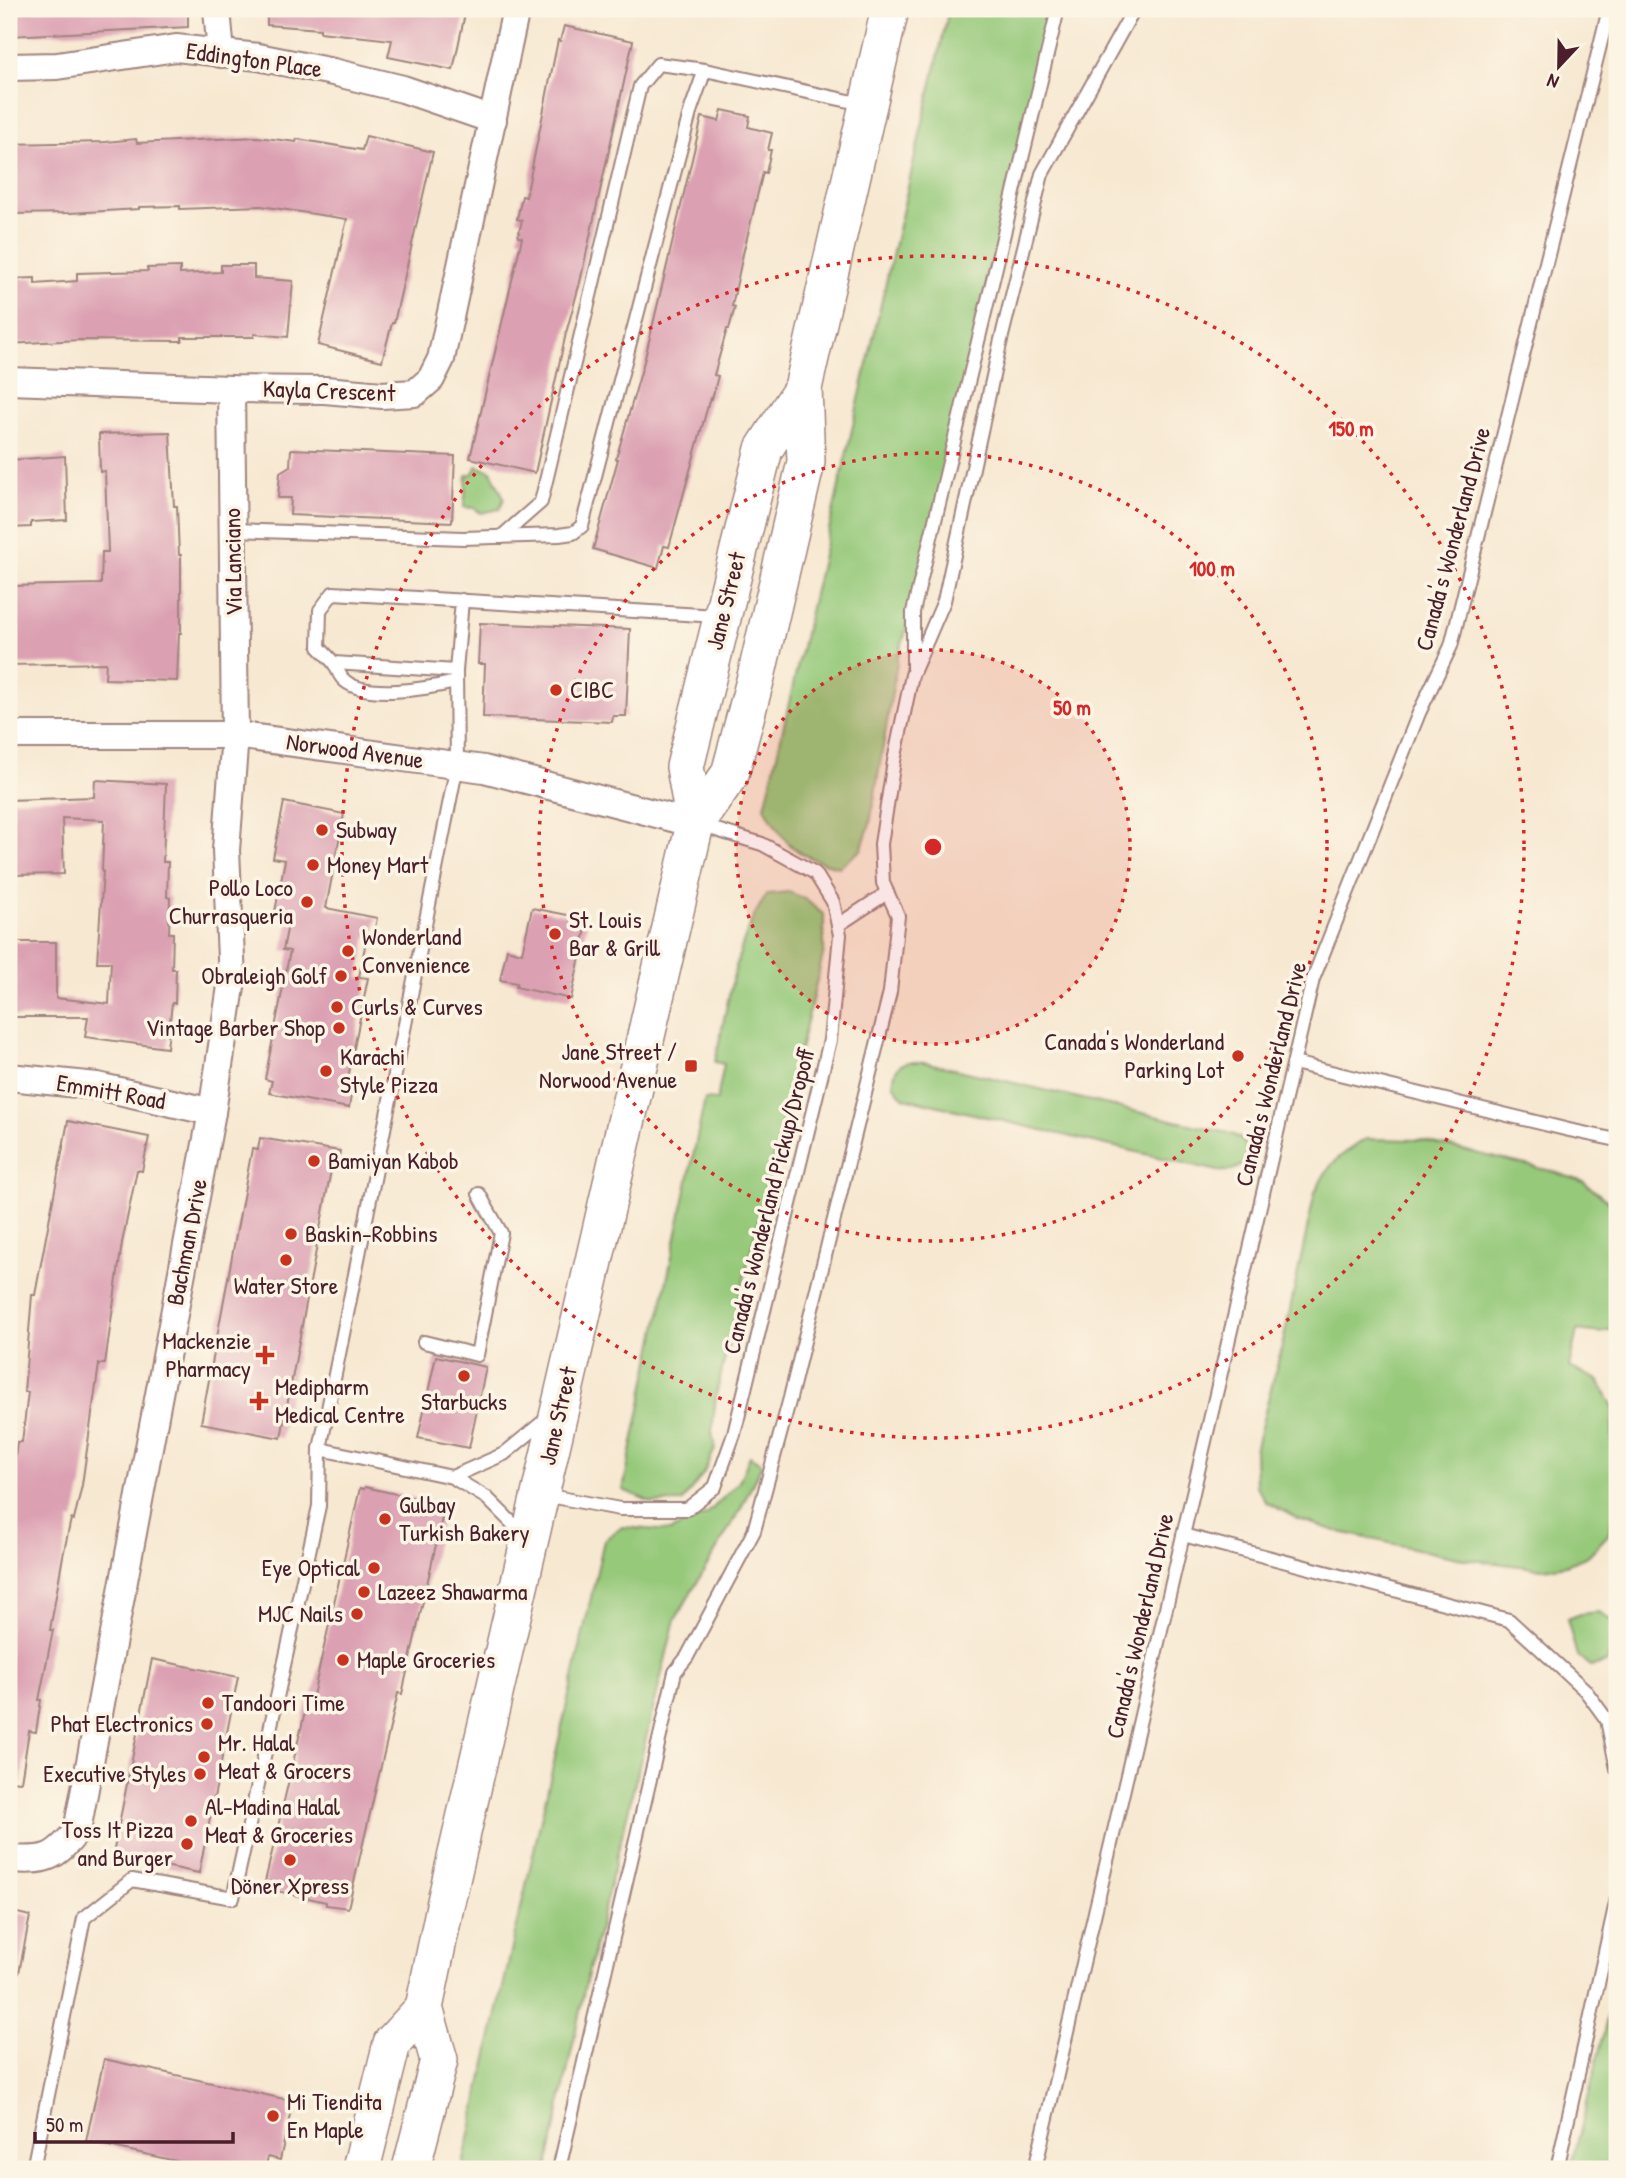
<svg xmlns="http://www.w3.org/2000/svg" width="1626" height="2178" font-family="'Patrick Hand',sans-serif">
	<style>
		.green { fill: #96c97a; stroke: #707452; stroke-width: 2 }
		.building { fill: #dba0b2 }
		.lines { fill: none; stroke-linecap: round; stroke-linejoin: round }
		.lane-casing { stroke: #a0847e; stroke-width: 16 }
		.street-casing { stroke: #a0847e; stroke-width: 30 }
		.secondary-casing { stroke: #a0847e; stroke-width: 40 }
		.lane { stroke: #fff; stroke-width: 12 }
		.street { stroke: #fff; stroke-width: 26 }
		.secondary { stroke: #fff; stroke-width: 37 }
		.ring { fill: none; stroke: #d62828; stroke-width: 3.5; stroke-dasharray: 3.5 7 }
		.poi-dot { fill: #c8321e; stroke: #fcf5e5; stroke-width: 2.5 }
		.labels { text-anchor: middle; stroke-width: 7; stroke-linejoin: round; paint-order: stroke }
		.street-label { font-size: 24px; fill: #4a1f2b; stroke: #fcf5e5 }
		.poi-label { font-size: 24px; fill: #4a1f2b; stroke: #fcf5e5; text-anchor: start }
		.centre { fill: #d62828; stroke: #fcf5e5; stroke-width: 3.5 }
		.ring-label { font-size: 21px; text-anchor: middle; font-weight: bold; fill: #d62828; stroke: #fcf5e5; stroke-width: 7; stroke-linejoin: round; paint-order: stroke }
	</style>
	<rect width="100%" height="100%" fill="#fcf5e5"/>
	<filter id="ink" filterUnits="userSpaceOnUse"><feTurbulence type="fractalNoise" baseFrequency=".0143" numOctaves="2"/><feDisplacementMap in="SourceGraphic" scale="14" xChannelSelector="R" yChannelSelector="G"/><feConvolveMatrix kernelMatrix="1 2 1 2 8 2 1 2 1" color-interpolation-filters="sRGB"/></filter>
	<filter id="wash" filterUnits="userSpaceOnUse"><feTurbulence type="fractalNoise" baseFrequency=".00686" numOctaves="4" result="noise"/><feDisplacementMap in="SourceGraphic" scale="28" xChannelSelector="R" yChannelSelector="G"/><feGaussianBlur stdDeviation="1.57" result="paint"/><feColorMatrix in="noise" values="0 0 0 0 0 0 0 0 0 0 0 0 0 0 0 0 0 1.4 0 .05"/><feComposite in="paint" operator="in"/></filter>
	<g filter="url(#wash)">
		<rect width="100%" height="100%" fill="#f7e8d1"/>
		<!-- green -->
		<g class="green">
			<path d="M949,9H1053L912,611L898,657L870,824L861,850L839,867C797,857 785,846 765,807Z"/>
			<polygon points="477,466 491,471 504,498 500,509 481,513 474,508 464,507 467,475 472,474"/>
			<path d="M789,892L805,899L824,915V951L716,1395L712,1432L715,1449L703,1474L682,1502L653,1503L623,1490L705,1099L717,1100L724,1064L715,1062C727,1011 736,934 768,894Z"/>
			<path d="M909,1062H924L1228,1133C1262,1143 1247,1175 1218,1171L905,1098L900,1094L893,1084C895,1072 895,1065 909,1062Z"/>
			<path d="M1366,1139L1421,1140L1551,1171L1584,1182L1617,1209V1327L1601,1333L1577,1330L1569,1367L1598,1380L1613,1407L1612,1462L1616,1505L1608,1535L1588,1556L1566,1565L1543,1569L1457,1558L1336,1531L1298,1519L1266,1502L1256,1486L1255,1450L1284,1338L1315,1192C1329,1162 1339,1156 1366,1139Z"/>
			<polygon points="750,1456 762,1464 741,1508 675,1620 585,1986 547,2169 462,2169 604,1540 622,1527 670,1531 707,1514 739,1482"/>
			<path d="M1598,1612C1625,1624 1621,1641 1606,1663L1591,1666L1577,1656L1567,1619L1580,1614Z"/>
			<polygon points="1617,1978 1617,2169 1571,2169"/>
		</g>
		<g id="blocks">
			<!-- building -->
			<g class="building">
				<polygon points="9,9 188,9 188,27 9,36"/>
				<polygon points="267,9 466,9 453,70 388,57 392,40 320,32 320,29 267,25"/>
				<polygon points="564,26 633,41 580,282 566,333 535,473 470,458 522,238 518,237 522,220 517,219 522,196 526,197 558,40 560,41"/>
				<polygon points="722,110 750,116 748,127 772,133 768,150 771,150 766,173 763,172 743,254 732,306 735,307 729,329 727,329 714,375 718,376 712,399 710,398 669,547 664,546 658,568 593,549 618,459 616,459 645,358 702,117 719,121"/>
				<polygon points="366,136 433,152 394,323 392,323 382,361 318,345 347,219 261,206 180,209 180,206 139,207 139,209 70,213 9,214 9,144 106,142 136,139 137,143 257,137 296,142 297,139 362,150"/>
				<polygon points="221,265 254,265 254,278 293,281 288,337 254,334 254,337 182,337 182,341 79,340 9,344 9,279 35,278 35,284 77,281 77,273 148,271 147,268 180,267 180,274 221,272"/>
				<polygon points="170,432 174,506 177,506 179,555 181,555 181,633 179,633 177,681 105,679 106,663 9,665 9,586 101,584 102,552 108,552 105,471 100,472 99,434"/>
				<polygon points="291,449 455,456 452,522 290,515 291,498 278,498 280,472 290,466"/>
				<polygon points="65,456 67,520 31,522 31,527 9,528 9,460"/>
				<polygon points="480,623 630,629 626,716 613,716 612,722 483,717 485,664 478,664"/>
				<polygon points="95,780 166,784 163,862 168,862 167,897 170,898 169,933 173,933 172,969 176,969 175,1003 172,1003 167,1048 85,1037 88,1017 9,1017 9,942 56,942 56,998 109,1004 111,962 97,962 103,872 102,872 104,820 62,818 64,874 9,875 9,800 94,797"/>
				<polygon points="284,802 344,814 326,908 377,918 373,937 367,936 359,977 368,978 346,1088 352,1089 349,1108 269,1093 272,1081 265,1079 290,951 283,950 289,919 274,917 285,860 273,858"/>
				<polygon points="532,908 588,919 571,999 516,987 517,983 500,980 507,949 522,953"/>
				<polygon points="68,1121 149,1137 142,1171 137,1170 122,1243 105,1364 99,1364 82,1485 74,1520 71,1519 63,1556 50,1630 53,1630 39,1700 41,1700 36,1732 29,1731 21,1782 9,1781 9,1504 17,1442 22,1442 28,1392 24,1392 32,1295 35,1295"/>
				<polygon points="260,1138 340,1151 336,1171 331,1170 281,1438 201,1423 252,1149 258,1150"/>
				<polygon points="436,1356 486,1367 469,1448 418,1438"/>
				<polygon points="365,1487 445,1505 402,1694 398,1693 348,1908 326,1905 326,1902 268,1889 268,1887 264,1886 308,1699 312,1700 360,1488 364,1489"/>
				<polygon points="152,1659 238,1677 199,1873 140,1861 138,1869 111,1864"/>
				<polygon points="9,1911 30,1916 19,1973 9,1972"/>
				<polygon points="104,2059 293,2101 280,2160 268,2157 265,2169 212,2169 86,2141"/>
			</g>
		</g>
	</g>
	<g filter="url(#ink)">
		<use href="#blocks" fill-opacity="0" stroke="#a0847e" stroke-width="2"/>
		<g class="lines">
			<defs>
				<g id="lane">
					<polyline points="233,530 463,538 559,535 573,533 582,526 691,109 705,70"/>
					<polyline points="501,537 541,502 640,86 658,64 705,70 863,104"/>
					<polyline points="462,600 456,671 334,663 319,647 320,610 333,593 718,616"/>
					<path d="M334,663C336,667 339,674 342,678C361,701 430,688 456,682"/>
					<polyline points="913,668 913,612 1058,9"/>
					<polyline points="838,925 887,893"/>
					<polyline points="1294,1063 1569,1130 1617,1140"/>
					<polyline points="424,1342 477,1355 501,1233 479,1194"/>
					<polyline points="320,1449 457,765 456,671"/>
					<polyline points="452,1477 504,1454 549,1417"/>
					<polyline points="544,1495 620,1509 687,1509 715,1487 734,1434 830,1040 840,935 833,902 815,873 762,844 700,825"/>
					<polyline points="1183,1535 1509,1620 1585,1690 1607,1720 1617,1769"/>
					<polyline points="33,2169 84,1918 132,1880 233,1898 319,1506 320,1449 452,1477 487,1498 526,1537"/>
					<polyline points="559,2169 675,1672 687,1657 754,1531 790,1398 890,992 898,916 883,883 881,844 894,761 912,675 944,601 1000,344 1042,174 1134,9"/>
					<polyline points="1035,2169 1313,979 1419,713 1451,646 1609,9"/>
					<polyline points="1557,2169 1617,1898"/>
				</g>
				<g id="street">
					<polyline points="217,9 221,54"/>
					<polyline points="9,67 57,66 176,48 258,57 333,72 403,89 493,120"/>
					<polyline points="9,381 231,389 325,390 382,395 415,393 431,379 441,359 516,9"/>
					<polyline points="9,735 235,735 484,769 695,824"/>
					<polyline points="9,1077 97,1086 212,1112"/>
					<path d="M9,1859C45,1861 53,1860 77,1831L212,1112L232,980L226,850L235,735L231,389"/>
				</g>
				<g id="secondary">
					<polyline points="695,824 685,767 764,449 803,388"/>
					<polyline points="361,2169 392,2043 424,2008"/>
					<polyline points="411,2169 439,2060 424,2008 445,1906 695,824 730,774 756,677 806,462 803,388 890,9"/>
				</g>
			</defs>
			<!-- lane casing -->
			<use href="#lane" class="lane-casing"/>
			<!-- street casing -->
			<use href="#street" class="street-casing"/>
			<!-- secondary casing -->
			<use href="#secondary" class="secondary-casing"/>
			<!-- lane -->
			<use href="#lane" class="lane"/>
			<!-- street -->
			<use href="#street" class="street"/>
			<!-- secondary -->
			<use href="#secondary" class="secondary"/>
		</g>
	</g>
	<!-- distance rings -->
	<circle cx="933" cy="847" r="197" fill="#d62828" fill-opacity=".12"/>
	<g class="ring">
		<circle cx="933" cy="847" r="197"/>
		<circle cx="933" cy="847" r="394"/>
		<circle cx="933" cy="847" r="591"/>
	</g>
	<!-- markers -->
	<g class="poi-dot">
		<circle cx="556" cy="690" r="7"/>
		<circle cx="322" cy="830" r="7"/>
		<circle cx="313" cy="865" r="7"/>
		<circle cx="307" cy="902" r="7"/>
		<circle cx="555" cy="934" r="7"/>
		<circle cx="348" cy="951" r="7"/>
		<circle cx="341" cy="976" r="7"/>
		<circle cx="337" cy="1007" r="7"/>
		<circle cx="339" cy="1028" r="7"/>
		<circle cx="1238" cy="1056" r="7"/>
		<rect x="684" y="1059" width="14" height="14" rx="3.5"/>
		<circle cx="326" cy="1071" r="7"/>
		<circle cx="314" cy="1161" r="7"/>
		<circle cx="291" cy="1234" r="7"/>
		<circle cx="286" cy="1260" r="7"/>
		<path d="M261.5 1344.5h7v7h7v7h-7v7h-7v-7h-7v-7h7z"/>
		<circle cx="464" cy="1376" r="7"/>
		<path d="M255.5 1390.5h7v7h7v7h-7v7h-7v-7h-7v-7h7z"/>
		<circle cx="385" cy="1519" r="7"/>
		<circle cx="374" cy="1568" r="7"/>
		<circle cx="364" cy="1592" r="7"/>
		<circle cx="357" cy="1614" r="7"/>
		<circle cx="343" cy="1660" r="7"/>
		<circle cx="208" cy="1703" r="7"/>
		<circle cx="207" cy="1724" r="7"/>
		<circle cx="204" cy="1757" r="7"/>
		<circle cx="200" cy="1774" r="7"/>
		<circle cx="191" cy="1821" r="7"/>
		<circle cx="187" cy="1844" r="7"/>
		<circle cx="290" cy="1860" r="7"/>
		<circle cx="273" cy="2116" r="7"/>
	</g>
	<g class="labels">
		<!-- street labels -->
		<g class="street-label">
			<text transform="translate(254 60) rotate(8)" y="8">Eddington Place</text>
			<text transform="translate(329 391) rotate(2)" y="8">Kayla Crescent</text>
			<text transform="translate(1453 539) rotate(-75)" y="8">Canada's Wonderland Drive</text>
			<text transform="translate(233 562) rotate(-91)" y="8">Via Lanciano</text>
			<text transform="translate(726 601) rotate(-76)" y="8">Jane Street</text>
			<text transform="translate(355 751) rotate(8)" y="8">Norwood Avenue</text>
			<text transform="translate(1271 1074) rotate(-76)" y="8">Canada's Wonderland Drive</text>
			<text transform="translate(111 1092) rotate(10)" y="8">Emmitt Road</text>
			<text transform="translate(769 1201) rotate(-76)" y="8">Canada's Wonderland Pickup/Dropoff</text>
			<text transform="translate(187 1242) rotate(-79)" y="8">Bachman Drive</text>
			<text transform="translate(558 1416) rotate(-77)" y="8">Jane Street</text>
			<text transform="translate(1140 1626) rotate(-77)" y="8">Canada's Wonderland Drive</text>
		</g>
		<!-- poi labels -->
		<g class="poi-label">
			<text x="570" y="698">CIBC</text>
			<text x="336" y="838">Subway</text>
			<text x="327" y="873">Money Mart</text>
			<text x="293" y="896" text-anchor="end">Pollo Loco<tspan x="293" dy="28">Churrasqueria</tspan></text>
			<text x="569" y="928">St. Louis<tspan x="569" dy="28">Bar &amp; Grill</tspan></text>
			<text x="362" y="945">Wonderland<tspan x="362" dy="28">Convenience</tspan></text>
			<text x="327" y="984" text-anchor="end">Obraleigh Golf</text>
			<text x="351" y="1015">Curls &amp; Curves</text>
			<text x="325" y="1036" text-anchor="end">Vintage Barber Shop</text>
			<text x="1224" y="1050" text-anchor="end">Canada's Wonderland<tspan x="1224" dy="28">Parking Lot</tspan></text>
			<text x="677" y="1060" text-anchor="end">Jane Street /<tspan x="677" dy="28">Norwood Avenue</tspan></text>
			<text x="340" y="1065">Karachi<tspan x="340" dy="28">Style Pizza</tspan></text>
			<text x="328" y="1169">Bamiyan Kabob</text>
			<text x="305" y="1242">Baskin-Robbins</text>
			<text x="286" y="1294" text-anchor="middle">Water Store</text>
			<text x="251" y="1349" text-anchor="end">Mackenzie<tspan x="251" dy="28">Pharmacy</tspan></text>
			<text x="275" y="1395">Medipharm<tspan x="275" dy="28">Medical Centre</tspan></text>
			<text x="464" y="1410" text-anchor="middle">Starbucks</text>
			<text x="399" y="1513">Gulbay<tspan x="399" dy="28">Turkish Bakery</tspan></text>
			<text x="360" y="1576" text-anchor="end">Eye Optical</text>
			<text x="378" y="1600">Lazeez Shawarma</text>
			<text x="343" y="1622" text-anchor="end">MJC Nails</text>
			<text x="357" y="1668">Maple Groceries</text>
			<text x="222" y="1711">Tandoori Time</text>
			<text x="193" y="1732" text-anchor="end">Phat Electronics</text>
			<text x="218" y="1751">Mr. Halal<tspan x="218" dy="28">Meat &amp; Grocers</tspan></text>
			<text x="186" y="1782" text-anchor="end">Executive Styles</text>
			<text x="205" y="1815">Al-Madina Halal<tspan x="205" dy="28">Meat &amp; Groceries</tspan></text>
			<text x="173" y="1838" text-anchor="end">Toss It Pizza<tspan x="173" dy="28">and Burger</tspan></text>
			<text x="290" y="1894" text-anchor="middle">Döner Xpress</text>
			<text x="287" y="2110">Mi Tiendita<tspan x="287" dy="28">En Maple</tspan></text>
		</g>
	</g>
	<circle cx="933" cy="847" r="10" class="centre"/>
	<g class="ring-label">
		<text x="1351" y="436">150 m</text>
		<text x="1212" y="576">100 m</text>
		<text x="1072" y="715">50 m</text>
	</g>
	<!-- margin -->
	<rect width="1626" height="2178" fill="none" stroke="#fcf5e5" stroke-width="35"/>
	<!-- north arrow -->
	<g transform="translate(1559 66) rotate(202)" stroke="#fcf5e5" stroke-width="5" paint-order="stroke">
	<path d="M0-5L12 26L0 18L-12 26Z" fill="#4a1f2b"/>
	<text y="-10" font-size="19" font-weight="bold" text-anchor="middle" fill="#4a1f2b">N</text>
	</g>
	<!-- scale -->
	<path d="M35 2132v10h198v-10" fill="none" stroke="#4a1f2b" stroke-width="3.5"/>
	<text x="46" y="2132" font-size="21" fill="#4a1f2b" stroke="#fcf5e5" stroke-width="5" paint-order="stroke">50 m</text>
</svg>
